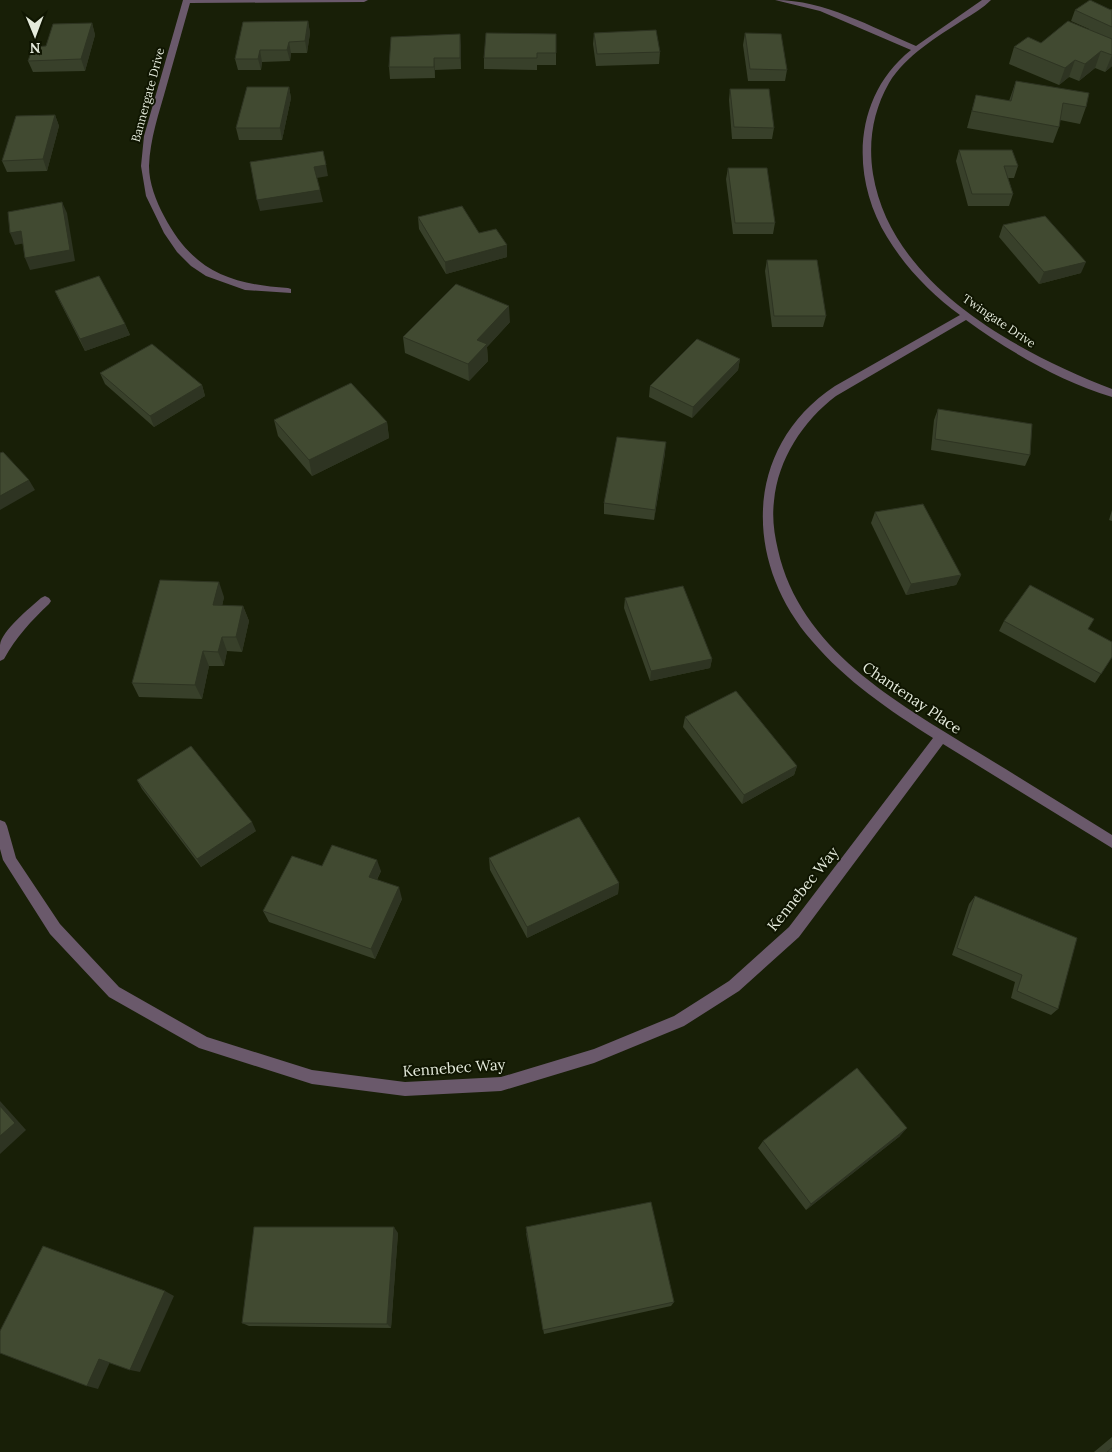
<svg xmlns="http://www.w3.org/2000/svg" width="1112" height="1452" font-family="Lora,serif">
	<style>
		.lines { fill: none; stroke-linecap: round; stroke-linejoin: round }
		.street { fill: #6a596b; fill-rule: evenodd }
		.wall { fill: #38402a }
		.shaded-wall { fill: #2e3422 }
		.building { fill: #414a31; stroke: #2e3422 }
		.labels { text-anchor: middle; stroke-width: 4; stroke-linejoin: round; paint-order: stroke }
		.far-street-label { font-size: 12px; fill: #e5ebdc; stroke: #0f1501 }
		.street-label { font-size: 15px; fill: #e5ebdc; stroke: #0f1501 }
	</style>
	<rect width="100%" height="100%" fill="#181f07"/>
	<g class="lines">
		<!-- street -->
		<g class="street">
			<path d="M183,0H368L364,2L190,3C182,31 174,60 166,88C159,113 150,139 149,166C149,183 156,201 164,216C193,271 229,284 288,288L291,289V293L245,290L206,276L191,266L177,252L164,233L146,196L141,166L144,136Z"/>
			<path d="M775,0C825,0 871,27 916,46L982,0H991C983,8 973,14 963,20C937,37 906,55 889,83C873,111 868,142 873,174C891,285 1017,352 1112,389V397C1060,381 1010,352 966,320L836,396C803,421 778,459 774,501C772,518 774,533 778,550C800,649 896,702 976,751C1022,779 1067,807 1112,835V848L943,744L799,937L739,991L684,1026L594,1063L501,1091L405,1096L312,1084L199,1048L109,997L50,934L3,860L0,849V820L5,822L7,826L16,858L60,924L119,987L207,1037L312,1070L405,1082L501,1077L594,1049L674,1016L729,981L789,927L933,738C889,710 846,681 812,641C743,562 743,447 835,386L960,315C932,295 905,267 887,237C850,177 853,96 911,50L820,11Z"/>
			<path d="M45,596L49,598L51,601L49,604C31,621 16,637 4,659L0,661C0,656 0,650 0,645C2,630 30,608 41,598Z"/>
		</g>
	</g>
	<!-- wall -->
	<g class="wall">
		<polygon points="1112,9 1112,66 1105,72 1095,68 1079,81 1069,77 1059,85 1009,64 1014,47 1041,43 1089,29 1071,21 1075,10"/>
		<polygon points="308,21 310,33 307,53 291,53 290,61 262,62 261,70 238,70 235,59"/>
		<polygon points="92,23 95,35 85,71 33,72 28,61 46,46"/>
		<polygon points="594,33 660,52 659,64 596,66 593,44"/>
		<polygon points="745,33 787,70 785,81 748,81 743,45"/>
		<polygon points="556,34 556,65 537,65 537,70 484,69 484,58"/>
		<polygon points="461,45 461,69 435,70 435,78 390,79 389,67"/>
		<polygon points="1016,81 1086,107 1080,124 1060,120 1059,127 1053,143 967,128 976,95 1009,101"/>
		<polygon points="289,87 291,98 282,140 239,140 236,128"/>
		<polygon points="730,89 774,128 772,139 732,139 729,100"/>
		<polygon points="55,115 59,126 47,171 7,172 2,161"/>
		<polygon points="959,150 1018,166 1014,178 1008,178 1013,194 1009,206 968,206 956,161"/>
		<polygon points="728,168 775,223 773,234 733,234 726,179"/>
		<polygon points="418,217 479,233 507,257 446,274 419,229"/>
		<polygon points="1003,225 1081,273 1039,284 999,237"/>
		<polygon points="767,260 826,316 823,327 772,327 765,271"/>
		<polygon points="55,291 125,324 130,335 85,351 60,302"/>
		<polygon points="510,322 487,347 488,361 469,381 405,353 403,337"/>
		<polygon points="740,359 738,370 692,418 649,397 650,386"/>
		<polygon points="100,373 202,385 205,396 154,427 105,384"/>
		<polygon points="938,409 1030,455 1025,466 931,450 934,420"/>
		<polygon points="274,420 387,422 389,438 312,476 278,436"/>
		<polygon points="665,453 654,520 604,514 604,503"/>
		<polygon points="1112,510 1112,521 1109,520"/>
		<polygon points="875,512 961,575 956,585 906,595 871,523"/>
		<polygon points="224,597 222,606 243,606 249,621 242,652 227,651 224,666 209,666 202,699 139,697 132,683"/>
		<polygon points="625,598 712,659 710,668 650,681 624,608"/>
		<polygon points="1004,621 1112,657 1095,683 999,631"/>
		<polygon points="685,717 797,766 794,775 742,804 683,727"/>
		<polygon points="137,780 256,831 201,867 142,789"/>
		<polygon points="489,858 619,883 618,894 527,938 490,870"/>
		<polygon points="322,866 381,871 377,880 402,899 375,959 269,922 263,911"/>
		<polygon points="975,896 1058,1009 1051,1015 1011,998 1015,982 952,955 969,904"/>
		<polygon points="900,1136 806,1210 758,1148 763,1141"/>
		<polygon points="398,1233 391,1328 249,1326 242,1323"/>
		<polygon points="526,1233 674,1302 671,1306 544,1334"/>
		<polygon points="1112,1437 1112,1452 1094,1452"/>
	</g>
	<!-- shaded-wall -->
	<g class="shaded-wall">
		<polygon points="308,21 310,33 307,53 305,41"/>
		<polygon points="92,23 95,35 85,71 81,59"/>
		<polygon points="460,34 461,45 461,69 460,58"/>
		<polygon points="289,42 291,53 290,61 287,50"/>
		<polygon points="260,50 262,62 261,70 258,59"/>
		<polygon points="1101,51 1095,68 1079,81 1085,64"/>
		<polygon points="1112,55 1112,66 1105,72"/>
		<polygon points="434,58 435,70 435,78 434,67"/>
		<polygon points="1075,60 1069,77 1059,85 1065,68"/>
		<polygon points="289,87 291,98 282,140 280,128"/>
		<polygon points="55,115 59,126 47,171 43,159"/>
		<polygon points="326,165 328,176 317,178 314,167"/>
		<polygon points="320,190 323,202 260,211 257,200"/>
		<polygon points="62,202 67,213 75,261 30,270 25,258"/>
		<polygon points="21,231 26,243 15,245 10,233"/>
		<polygon points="507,245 507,257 446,274 445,262"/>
		<polygon points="1086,262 1081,273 1039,284 1044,272"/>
		<polygon points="509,306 510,322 487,347 488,361 469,381 468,364 477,340"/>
		<polygon points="125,324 130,335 85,351 80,339"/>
		<polygon points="740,359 738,370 692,418 693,407"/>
		<polygon points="202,385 205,396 154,427 150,416"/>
		<polygon points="387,422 389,438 312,476 309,460"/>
		<polygon points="666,442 665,453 654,520 655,510"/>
		<polygon points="29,480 35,490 0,510 0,496"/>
		<polygon points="961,575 956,585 906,595 911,584"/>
		<polygon points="219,582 224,597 219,620 213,605"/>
		<polygon points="243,606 249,621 242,652 236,637"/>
		<polygon points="222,637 227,651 224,666 218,652"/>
		<polygon points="203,651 209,666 202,699 195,685"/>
		<polygon points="712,659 710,668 650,681 651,671"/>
		<polygon points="797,766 794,775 742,804 744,795"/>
		<polygon points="252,822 256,831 201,867 197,859"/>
		<polygon points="377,860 381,871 372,888 369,877"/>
		<polygon points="619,883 618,894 527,938 527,927"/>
		<polygon points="399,887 402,899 375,959 371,949"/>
		<polygon points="0,1101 26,1130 0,1154"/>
		<polygon points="907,1128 900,1136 806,1210 811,1204"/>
		<polygon points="394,1227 398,1233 391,1328 387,1324"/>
		<polygon points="165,1291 174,1296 140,1372 130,1370"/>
		<polygon points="99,1359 110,1362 98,1389 87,1386"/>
	</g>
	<!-- building -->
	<g class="building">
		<polygon points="1090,0 1111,10 1112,9 1112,27 1075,10"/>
		<polygon points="308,21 305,41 289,42 287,50 260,50 258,59 235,59 243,22"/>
		<polygon points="1068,21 1112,39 1112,55 1101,51 1085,64 1075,60 1065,68 1014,47 1028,37 1041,43"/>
		<polygon points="92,23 81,59 28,61 33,47 46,46 53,24"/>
		<polygon points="656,30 660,52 597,54 594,33"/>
		<polygon points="486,33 556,34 556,53 537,53 537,58 484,58"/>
		<polygon points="745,33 781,34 787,70 750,69"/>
		<polygon points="460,34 460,58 434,58 434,67 389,67 391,37"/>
		<polygon points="1016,81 1089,93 1086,107 1063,103 1059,127 972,111 976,95 1011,101"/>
		<polygon points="247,87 289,87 280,128 236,128"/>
		<polygon points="730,89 769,89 774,128 734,127"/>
		<polygon points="55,115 43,159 2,161 16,116"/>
		<polygon points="959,150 1012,150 1018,166 1004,166 1013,194 972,194"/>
		<polygon points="323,151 326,165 314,167 320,190 257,200 250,162"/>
		<polygon points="728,168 767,168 775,223 735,223"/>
		<polygon points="62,202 70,250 25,258 21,231 10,233 8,212"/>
		<polygon points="462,206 479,233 496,229 507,245 445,262 418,217"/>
		<polygon points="1045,216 1086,262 1044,272 1003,225"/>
		<polygon points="767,260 817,260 826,316 774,316"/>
		<polygon points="99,276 125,324 80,339 55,291"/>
		<polygon points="456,284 509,306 477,340 487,344 468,364 403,337"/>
		<polygon points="697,339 740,359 693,407 650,386"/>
		<polygon points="152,344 202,385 150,416 100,373"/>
		<polygon points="351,383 387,422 309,460 274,420"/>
		<polygon points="938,409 1032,424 1030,455 935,439"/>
		<polygon points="617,437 666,442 655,510 604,503"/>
		<polygon points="3,452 29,480 0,496 0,453"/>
		<polygon points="923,504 961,575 911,584 875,512"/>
		<polygon points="160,580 219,582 213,605 243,606 236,637 222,637 218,652 203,651 195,685 132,683"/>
		<polygon points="1030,585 1094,619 1088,629 1112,642 1112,657 1101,674 1004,621"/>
		<polygon points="683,586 712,659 651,671 625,598"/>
		<polygon points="736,691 797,766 744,795 685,717"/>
		<polygon points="191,746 252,822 197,859 137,780"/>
		<polygon points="579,817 619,883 527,927 489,858"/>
		<polygon points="332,845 377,860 369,877 399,887 371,949 263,911 292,856 322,866"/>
		<polygon points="975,896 1077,938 1058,1009 1017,991 1022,975 957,948"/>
		<polygon points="857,1068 907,1128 811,1204 763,1141"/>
		<polygon points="0,1106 15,1123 0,1136"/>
		<polygon points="651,1202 674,1302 543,1330 526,1227"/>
		<polygon points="254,1227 394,1227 387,1324 242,1323"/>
		<polygon points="43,1246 165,1291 130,1370 99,1359 87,1386 0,1353 0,1331"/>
		<polygon points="1112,1448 1112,1452 1107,1452"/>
	</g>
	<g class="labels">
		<!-- far-street labels -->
		<g class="far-street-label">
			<text transform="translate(148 95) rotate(-75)" y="4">Bannergate Drive</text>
			<text transform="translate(999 321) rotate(34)" y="4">Twingate Drive</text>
		</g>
		<!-- street labels -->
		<g class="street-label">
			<text transform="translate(912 698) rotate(34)" y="5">Chantenay Place</text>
			<text transform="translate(803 889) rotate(-51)" y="5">Kennebec Way</text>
			<text transform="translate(454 1068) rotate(-4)" y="5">Kennebec Way</text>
		</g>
	</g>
	<!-- north arrow -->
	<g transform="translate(35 35) rotate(179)" stroke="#0f1501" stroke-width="4" paint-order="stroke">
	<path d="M0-4L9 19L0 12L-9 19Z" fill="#e5ebdc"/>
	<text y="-8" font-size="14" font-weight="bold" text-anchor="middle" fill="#e5ebdc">N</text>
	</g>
</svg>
